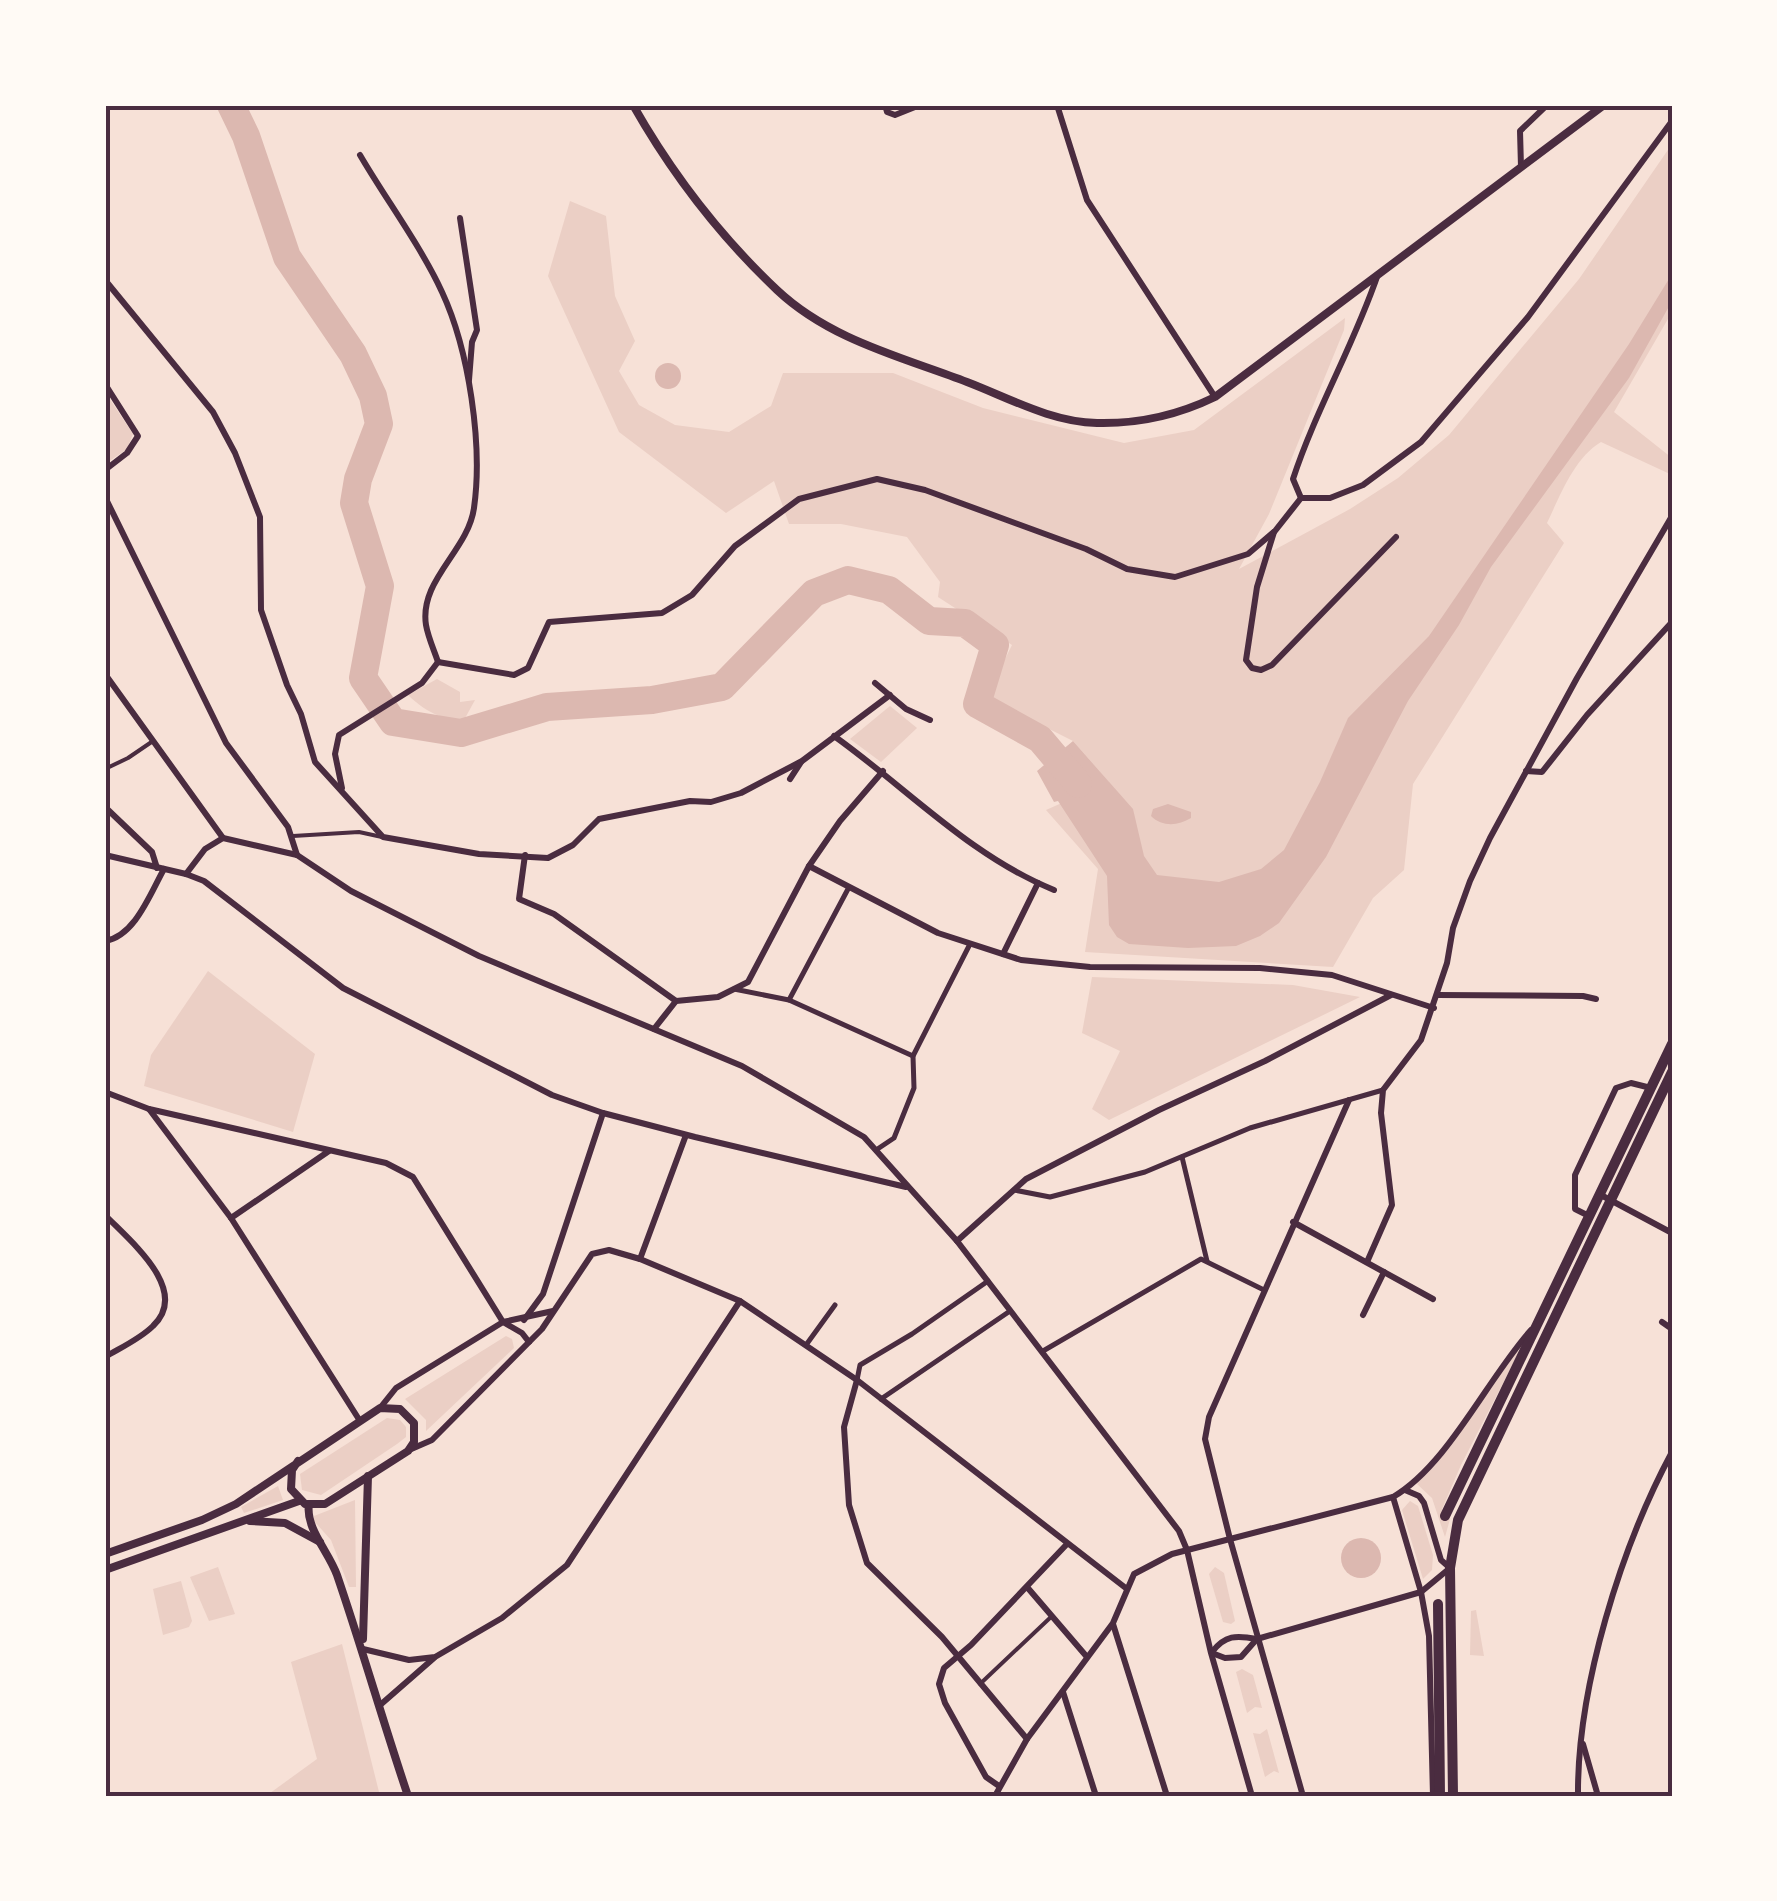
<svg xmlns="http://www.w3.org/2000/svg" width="1777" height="1901" font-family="Inter,sans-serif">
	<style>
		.green { fill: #ebcfc5 }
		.water { fill: #dcb8b0 }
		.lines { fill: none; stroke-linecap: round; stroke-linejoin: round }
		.river { stroke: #dcb8b0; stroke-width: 28 }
		.service { stroke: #4a2c40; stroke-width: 4 }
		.pedestrian { stroke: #4a2c40; stroke-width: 5 }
		.minor { stroke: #4a2c40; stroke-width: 6 }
		.tertiary { stroke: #4a2c40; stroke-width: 8 }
		.primary { stroke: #4a2c40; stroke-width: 10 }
		.neatline { fill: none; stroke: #4a2c40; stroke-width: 4 }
	</style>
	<rect width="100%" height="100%" fill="#f7e1d7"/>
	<!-- green -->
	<g class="green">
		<path d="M1672,144V312L1614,412L1672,458V475L1601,442C1574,458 1560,496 1547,523L1564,543L1413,784L1404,870L1373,898L1333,967L1085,952L1098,869L1046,810L1109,782L1073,741L986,697L1012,645L938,597L940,582L907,537L841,524H789L774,481L726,513L619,432L548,276L570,201L606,216L615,296L635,341L619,371L639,405L675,425L729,432L771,406L783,373H893L983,408L1124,443L1194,430L1345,318L1344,330L1269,514L1239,569L1350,509L1398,478L1449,435L1579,279Z"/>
		<polygon points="105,392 133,434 127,449 105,464"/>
		<path d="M437,679L460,692V702L475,700L464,720C441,720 425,711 408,695Z"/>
		<polygon points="890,706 917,728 881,762 850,739"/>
		<polygon points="208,971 315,1054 293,1132 144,1086 151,1055"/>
		<polygon points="1092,977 1293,985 1360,997 1109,1120 1092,1109 1120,1051 1082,1033"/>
		<polygon points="506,1336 512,1339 514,1348 426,1431 426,1420 405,1399"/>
		<polygon points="1517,1350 1519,1352 1461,1465 1442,1509 1442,1516 1450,1519 1445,1537 1432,1498 1417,1484"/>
		<polygon points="387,1418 400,1420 406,1427 406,1437 397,1444 321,1495 302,1490 300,1474"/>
		<polygon points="278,1486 283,1500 244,1513 241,1507"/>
		<polygon points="355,1500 356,1587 349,1587 331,1540 314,1521 314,1516"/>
		<polygon points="1410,1501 1418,1506 1433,1555 1432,1570 1423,1579 1402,1510"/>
		<polygon points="218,1567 235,1614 209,1621 190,1577"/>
		<polygon points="1215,1567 1224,1573 1235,1621 1231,1624 1223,1622 1209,1574"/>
		<polygon points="181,1581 192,1621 189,1627 163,1635 153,1589"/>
		<polygon points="1476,1610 1484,1656 1470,1655 1471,1611"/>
		<polygon points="342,1644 380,1796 266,1796 317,1759 291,1662"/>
		<polygon points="1242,1669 1253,1675 1262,1708 1255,1707 1247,1713 1236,1672"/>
		<polygon points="1267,1729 1279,1773 1274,1771 1265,1777 1253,1733 1260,1734"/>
	</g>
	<!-- water -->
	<g class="water">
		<polygon points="1672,274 1672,301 1629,378 1491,567 1459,625 1408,701 1326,857 1279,923 1260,936 1236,946 1188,948 1129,944 1117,937 1109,925 1107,876 1058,801 1054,802 1037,771 1073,741 1133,809 1144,856 1157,875 1219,882 1261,869 1284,850 1320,782 1348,718 1429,636 1629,344"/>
		<circle cx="668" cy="376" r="13"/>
		<polygon points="970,619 1004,641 984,692 986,703 990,703 987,713 968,702 988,647 964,630"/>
		<path d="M1168,804L1191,812V818C1178,826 1162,827 1151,816L1153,809Z"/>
		<circle cx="1361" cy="1558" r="20"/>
	</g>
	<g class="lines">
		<!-- river -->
		<polyline class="river" points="231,105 246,136 287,257 353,354 373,396 379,424 358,479 354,503 380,586 363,678 393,722 461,733 547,707 652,700 722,687 814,593 848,580 889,590 929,621 965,623 995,645 977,704 1040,739 1078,784"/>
		<!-- service -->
		<g class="service">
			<polyline points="105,769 128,758 153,741"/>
			<polyline points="293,836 359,832 382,837"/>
			<polyline points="980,1684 1052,1616"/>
		</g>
		<!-- pedestrian -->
		<g class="pedestrian">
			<polyline points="734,989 789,1000 913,1056"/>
			<polyline points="789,1000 848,889"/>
			<polyline points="876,1150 894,1138 914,1088 913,1056 970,944"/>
			<polyline points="1182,1157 1207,1261"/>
			<polyline points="1014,1190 1050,1197 1145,1172 1250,1128 1383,1090"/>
			<polyline points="806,1345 835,1305"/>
			<polyline points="1043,1351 1201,1259 1264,1290"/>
			<polyline points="857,1380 860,1365 912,1334 988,1281"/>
			<polyline points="881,1399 1010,1311"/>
		</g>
		<!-- minor -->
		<g class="minor">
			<polyline points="885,105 887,112 895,115 920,105"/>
			<polyline points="1057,105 1087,200 1215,397"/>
			<path d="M360,155C385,198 422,248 442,292C469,350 483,445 474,508C468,551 419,580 426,625C428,637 434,650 438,662"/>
			<polyline points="1521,167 1520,131 1547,105"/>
			<polyline points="460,218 477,330 472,342 469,380"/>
			<polyline points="105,280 213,412 235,453 260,517 261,610 287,685 301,714 315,762 383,837 479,854 548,858 573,845 599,819 690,801 711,802 741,793 802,761 890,695"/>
			<polyline points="105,384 138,436 127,453 105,470"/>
			<polyline points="105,497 226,743 288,827 297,855"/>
			<polyline points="1301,498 1330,498 1363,485 1421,442 1528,317 1672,121"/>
			<path d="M1301,498L1293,479C1316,409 1354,345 1378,274"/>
			<polyline points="1274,532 1257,587 1246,660 1252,668 1261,670 1272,665 1396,537"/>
			<polyline points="438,662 514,675 528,668 549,622 662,613 692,595 735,546 799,499 877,479 925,490 1086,549 1127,569 1175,577 1248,554 1275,531 1301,498"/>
			<polyline points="105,674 223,838"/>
			<polyline points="875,683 906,709 930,720"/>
			<path d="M834,736C907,788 970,856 1054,890"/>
			<polyline points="1526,771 1542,772 1587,715 1672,622"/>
			<polyline points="790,779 801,762"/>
			<polyline points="342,788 335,754 339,735 422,683 438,662"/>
			<polyline points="105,807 152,852 157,868"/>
			<polyline points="105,855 186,874 204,881 343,988 552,1095 603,1113 695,1137 906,1187"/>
			<polyline points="525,855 519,899 554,914 676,1001"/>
			<polyline points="809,866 840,821 883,771"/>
			<polyline points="186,874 205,849 223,838 297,855 351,891 479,956 742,1066 864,1137 957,1241 1179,1531 1187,1550 1211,1653 1252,1796"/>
			<path d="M105,941C135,936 150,894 164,869"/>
			<polyline points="1003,954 1038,883"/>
			<polyline points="1437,995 1583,996 1596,999"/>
			<polyline points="654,1029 676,1001 718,997 748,982 809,866 938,933 1021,960 1090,967 1260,968 1332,975 1434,1008"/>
			<polyline points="105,1092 149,1109 231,1218 360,1421"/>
			<polyline points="149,1109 386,1163 413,1177 503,1322 522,1333 529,1342"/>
			<polyline points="1599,1194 1672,1233"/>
			<path d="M105,1215C130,1241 191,1290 153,1326C140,1339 120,1348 105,1357"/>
			<polyline points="1589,1216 1575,1209 1575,1175 1616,1088 1631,1083 1651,1088"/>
			<polyline points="231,1218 329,1151"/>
			<polyline points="1293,1222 1433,1299"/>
			<polyline points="957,1241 1026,1179 1159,1110 1265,1061 1391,995"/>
			<polyline points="640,1259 686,1135"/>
			<polyline points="1367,1262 1392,1205 1381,1113 1383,1090 1421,1040 1447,963 1453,928 1470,881 1490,838 1577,678 1672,516"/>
			<polyline points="1363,1315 1384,1272"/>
			<polyline points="524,1320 543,1294 603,1113"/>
			<polyline points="1662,1322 1672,1329"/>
			<polyline points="857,1380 844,1427 849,1505 867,1563 942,1637 1027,1739"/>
			<polyline points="380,1408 396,1388 503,1322 553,1311"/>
			<polyline points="409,1450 432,1440 542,1329 592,1254 609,1250 640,1259 740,1301 857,1380 1127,1589"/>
			<polyline points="1393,1497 1421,1592 1429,1636 1433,1796"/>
			<polyline points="1027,1587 1087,1657"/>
			<polyline points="1113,1624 1167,1796"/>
			<polyline points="363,1649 409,1660 435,1657 502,1618 567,1565 740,1301"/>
			<path d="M1212,1652C1225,1635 1236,1635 1257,1639L1421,1592L1450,1568L1441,1560L1424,1503L1419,1496L1405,1490"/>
			<polyline points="1212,1653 1225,1658 1241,1657 1256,1640"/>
			<polyline points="1063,1692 1096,1796"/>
			<polyline points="379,1706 434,1658"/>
			<polyline points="1583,1744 1598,1796"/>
			<polyline points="999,1786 986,1777 945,1703 939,1684 944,1668 971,1645 1067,1544"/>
			<path d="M995,1796L1027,1739L1113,1623L1134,1574L1172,1554L1393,1497C1448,1465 1487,1379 1531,1330"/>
			<polyline points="1303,1796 1230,1539 1205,1439 1209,1417 1349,1100"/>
			<path d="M1578,1796C1577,1688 1621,1547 1672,1452"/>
		</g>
		<!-- tertiary -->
		<g class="tertiary">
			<path d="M633,105C671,172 721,237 777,290C830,340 902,357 967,382C1009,398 1051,422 1097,423C1138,424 1178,415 1215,397L1604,105"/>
			<path d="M309,1504C305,1528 329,1552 337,1575C362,1648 383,1722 408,1796"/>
			<polyline points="250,1521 285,1523 320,1542"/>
			<polyline points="105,1554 202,1520 236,1504 380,1408 400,1409 414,1423 414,1442 408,1451 325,1504 305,1504 291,1489 292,1470 298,1461"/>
			<polyline points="105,1570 299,1501"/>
			<polyline points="363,1639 368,1476"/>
		</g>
		<!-- primary -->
		<g class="primary">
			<polyline points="1445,1516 1672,1044"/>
			<polyline points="1438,1604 1440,1796"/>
			<polyline points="1453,1796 1450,1568 1458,1520 1672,1072"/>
		</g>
	</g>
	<!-- border -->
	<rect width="1777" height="1901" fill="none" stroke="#fffaf5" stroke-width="215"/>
	<rect x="108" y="108" width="1562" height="1686" class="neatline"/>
</svg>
